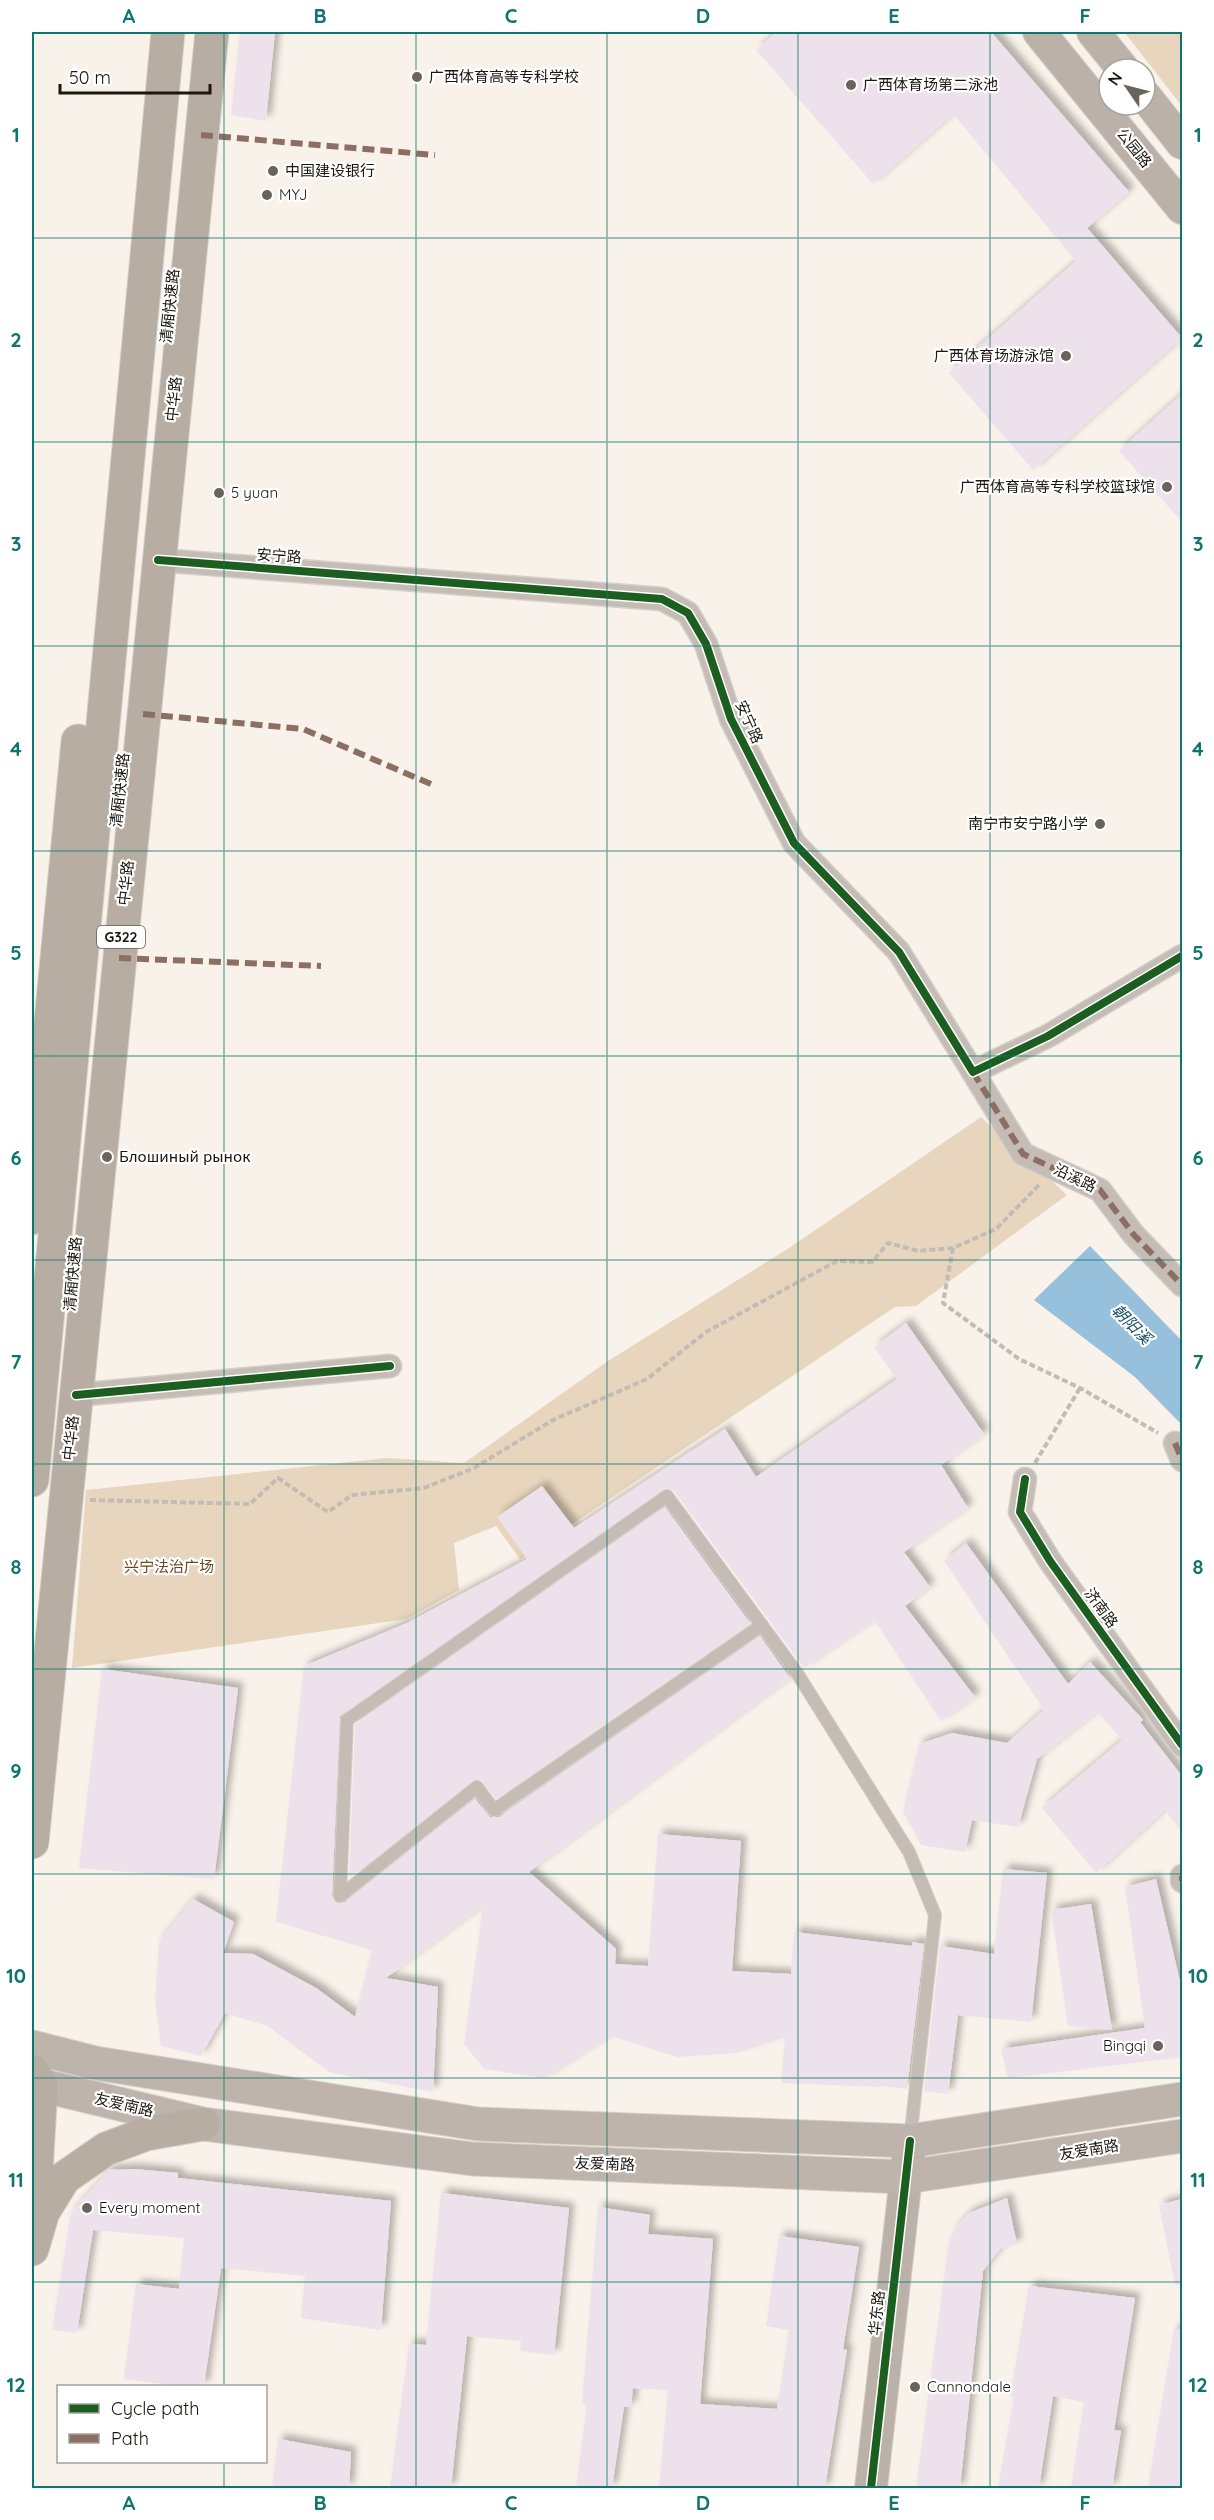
<svg xmlns="http://www.w3.org/2000/svg" width="1214" height="2520" font-family="Quicksand,'Noto Sans SC',sans-serif">
	<style>
		.green { fill: #e8d5be }
		.water { fill: #96c0db }
		.building { fill: #ede2eb; filter: url(#shadow) }
		.lines { fill: none; stroke-linecap: round; stroke-linejoin: round }
		.lane-casing { stroke: #d4cfc9; stroke-width: 14 }
		.street-casing { stroke: #d4cfc9; stroke-width: 25 }
		.secondary-casing { stroke: #d4cfc9; stroke-width: 34 }
		.primary-casing { stroke: #d4cfc9; stroke-width: 35 }
		.highway-casing { stroke: #d4cfc9; stroke-width: 35 }
		.path { stroke: #c2bcb5; stroke-width: 4; stroke-dasharray: 6 3; stroke-linecap: butt }
		.lane { stroke: #c4bcb5; stroke-width: 12 }
		.street { stroke: #c4bcb5; stroke-width: 22 }
		.secondary { stroke: #bbb1a9; stroke-width: 32 }
		.primary { stroke: #beb4ab; stroke-width: 33 }
		.highway { stroke: #b8ada3; stroke-width: 33 }
		.quiet { stroke: #8d6e63; stroke-width: 6; stroke-dasharray: 12 6; stroke-linecap: butt }
		.cycleway-casing { stroke: #fff; stroke-width: 11 }
		.cycleway { stroke: #1b5e20; stroke-width: 8 }
		.grid { fill: none; stroke: #0f766e; stroke-width: 1.5; stroke-opacity: 0.55 }
		.poi-dot { fill: #69635c; stroke: #fff; stroke-width: 2 }
		.labels { text-anchor: middle; stroke-width: 4.5; stroke-linejoin: round; paint-order: stroke }
		.shield { fill: #fff; stroke: #5f5c57; stroke-width: 1.5 }
		.shield-label { font-size: 14px; font-weight: bold; fill: #1b160f }
		.poi-label { font-size: 15px; fill: #1b160f; stroke: #fff; text-anchor: start }
		.street-label { font-size: 15px; fill: #1b160f; stroke: #fff }
		.park-label { font-size: 15px; fill: #684a1e; stroke: #fff }
		.water-label { font-size: 16px; font-style: italic; fill: #1a4c69; stroke: #fff }
		.neatline { fill: none; stroke: #0f766e; stroke-width: 2 }
		.grid-label { font-size: 20px; text-anchor: middle; font-weight: bold; fill: #0f766e }
	</style>
	<defs>
		<filter id="shadow"><feDropShadow dx="5.5" dy="-5.5" stdDeviation="3" flood-color="#0004"/></filter>
	</defs>
	<rect width="100%" height="100%" fill="#f9f2ea"/>
	<!-- green -->
	<g class="green">
		<polygon points="1124,32 1182,32 1182,106"/>
		<polygon points="981,1117 1067,1195 916,1306 895,1307 520,1559 496,1526 454,1543 459,1590 406,1619 72,1668 86,1490 387,1458 464,1463 608,1361 789,1248"/>
	</g>
	<!-- water -->
	<polygon class="water" points="1090,1246 1182,1341 1182,1425 1135,1377 1034,1300"/>
	<!-- building -->
	<g class="building">
		<polygon points="240,32 275,32 266,121 231,115"/>
		<polygon points="776,32 991,32 1129,192 1087,228 1182,338 1033,470 949,373 1076,261 953,114 873,184 756,50"/>
		<polygon points="1182,394 1182,522 1119,451"/>
		<polygon points="906,1323 984,1434 941,1465 968,1508 904,1552 930,1587 905,1606 975,1697 941,1721 874,1620 804,1668 674,1491 666,1488 340,1716 332,1896 336,1903 345,1902 475,1799 490,1817 499,1817 760,1636 790,1678 529,1872 616,1949 615,1964 648,1966 658,1834 741,1841 732,1971 791,1974 794,1932 912,1946 912,1942 924,1944 907,2089 881,2086 880,2087 781,2083 785,2037 736,2053 677,2057 611,2036 544,2078 484,2069 464,2044 483,1906 386,1978 438,1987 433,2092 329,2072 267,2026 225,2013 201,2056 161,2046 155,2001 159,1941 193,1899 234,1922 223,1953 253,1954 316,1988 355,2017 372,1950 276,1922 304,1666 407,1623 527,1559 497,1517 542,1486 574,1528 725,1429 756,1477 897,1379 874,1347"/>
		<polygon points="665,1507 750,1623 496,1799 481,1780 472,1781 349,1878 355,1724"/>
		<polygon points="966,1543 1068,1684 1090,1662 1143,1720 1140,1722 1182,1776 1182,1832 1165,1810 1096,1873 1042,1808 1122,1740 1097,1712 1037,1759 1018,1827 972,1820 965,1852 921,1845 903,1812 919,1744 952,1733 1007,1743 1044,1710 944,1561"/>
		<polygon points="102,1669 238,1688 214,1879 79,1868"/>
		<polygon points="1003,1869 1047,1873 1031,2022 958,2015 948,2094 924,2091 940,1946 994,1954"/>
		<polygon points="1156,1879 1182,1990 1182,2057 1008,2078 1001,2049 1145,2028 1125,1887"/>
		<polygon points="1091,1904 1112,2030 1068,2026 1051,1910"/>
		<polygon points="134,2169 178,2173 178,2178 391,2201 381,2330 301,2318 305,2276 221,2268 204,2386 178,2386 124,2379 136,2284 179,2289 184,2238 93,2230 77,2333 52,2330 71,2213 109,2170"/>
		<polygon points="441,2193 569,2208 554,2355 520,2351 521,2341 467,2336 451,2488 390,2488 409,2344 426,2345"/>
		<polygon points="1007,2198 1017,2244 1000,2249 983,2271 960,2488 916,2488 948,2248 955,2228 969,2213"/>
		<polygon points="1182,2199 1182,2284 1175,2285 1159,2205"/>
		<polygon points="598,2207 650,2215 648,2234 713,2239 700,2404 777,2409 789,2330 766,2326 779,2236 859,2247 843,2349 847,2350 825,2488 659,2488 668,2390 633,2388 631,2407 624,2407 612,2488 576,2488 587,2405 582,2404"/>
		<polygon points="1029,2286 1135,2298 1114,2430 1121,2431 1112,2488 1071,2488 1084,2402 1053,2396 1039,2488 998,2488 1014,2397 1010,2396"/>
		<polygon points="1174,2329 1182,2329 1182,2488 1148,2488"/>
		<polygon points="278,2439 351,2452 349,2488 272,2488"/>
	</g>
	<g class="lines">
		<defs>
			<polyline id="lane" points="762,1625 494,1810 477,1787 340,1896 347,1720 667,1496 797,1673 909,1852 935,1915 910,2140"/>
			<g id="street">
				<polyline points="158,560 662,599 688,613 706,644 731,719 794,843 899,952 973,1072 1048,1036 1182,956"/>
				<polyline points="973,1072 1023,1154 1100,1190 1134,1235 1182,1285"/>
				<polyline points="76,1395 390,1366"/>
				<polyline points="1175,1443 1182,1460"/>
				<polyline points="1025,1479 1020,1512 1050,1561 1182,1745"/>
				<polyline points="1182,1876 1182,1881"/>
			</g>
			<g id="secondary">
				<polyline points="1039,32 1182,208"/>
				<polyline points="1093,32 1123,69"/>
				<polyline points="1145,96 1182,143"/>
				<polyline points="871,2488 910,2141"/>
			</g>
			<g id="primary">
				<polyline points="32,2047 95,2063 478,2124 910,2141 1182,2099"/>
				<polyline points="32,2083 203,2124 473,2159 906,2177 1182,2136"/>
			</g>
			<g id="highway">
				<polyline points="32,1218 78,741"/>
				<polyline points="32,1480 168,32"/>
				<polyline points="32,1842 212,32"/>
				<polyline points="32,2071 41,2085 33,2225"/>
				<polyline points="32,2249 43,2212 64,2178 106,2149 146,2134 203,2124"/>
			</g>
		</defs>
		<!-- lane casing -->
		<use href="#lane" class="lane-casing"/>
		<!-- street casing -->
		<use href="#street" class="street-casing"/>
		<!-- secondary casing -->
		<use href="#secondary" class="secondary-casing"/>
		<!-- primary casing -->
		<use href="#primary" class="primary-casing"/>
		<!-- highway casing -->
		<use href="#highway" class="highway-casing"/>
		<!-- path -->
		<g class="path">
			<polyline points="953,1248 943,1303 1019,1359 1080,1388 1158,1433"/>
			<polyline points="1035,1463 1080,1388"/>
			<polyline points="90,1500 250,1504 278,1478 328,1512 352,1495 424,1488 474,1468 553,1420 647,1379 706,1332 837,1261 872,1262 888,1243 919,1251 953,1248 996,1229 1040,1184"/>
		</g>
		<!-- lane -->
		<use href="#lane" class="lane"/>
		<!-- street -->
		<use href="#street" class="street"/>
		<!-- secondary -->
		<use href="#secondary" class="secondary"/>
		<!-- primary -->
		<use href="#primary" class="primary"/>
		<!-- highway -->
		<use href="#highway" class="highway"/>
		<!-- quiet -->
		<g class="quiet">
			<polyline points="201,135 435,155"/>
			<polyline points="143,714 303,729 433,785"/>
			<polyline points="119,958 321,966"/>
			<polyline points="973,1072 1023,1154 1100,1190 1134,1235 1182,1285"/>
			<polyline points="1175,1443 1182,1460"/>
			<polyline points="1182,1876 1182,1881"/>
		</g>
		<defs>
			<g id="cycleway">
				<polyline points="158,560 662,599 688,613 706,644 731,719 794,843 899,952 973,1072 1048,1036 1182,956"/>
				<polyline points="76,1395 390,1366"/>
				<polyline points="1025,1479 1020,1512 1050,1561 1182,1745"/>
				<polyline points="871,2488 910,2141"/>
			</g>
		</defs>
		<!-- cycleway casing -->
		<use href="#cycleway" class="cycleway-casing"/>
		<!-- cycleway -->
		<use href="#cycleway" class="cycleway"/>
	</g>
	<!-- grid -->
	<path class="grid" d="M224,32V2386M416,32V2488M607,32V2488M798,32V2488M990,32V2488M32,238H1182M32,442H1182M32,646H1182M32,851H1182M32,1056H1182M32,1260H1182M32,1464H1182M32,1669H1182M32,1874H1182M32,2078H1182M32,2282H1182M224,2462V2488"/>
	<!-- markers -->
	<g class="poi-dot">
		<circle cx="417" cy="77" r="6"/>
		<circle cx="851" cy="85" r="6"/>
		<circle cx="273" cy="171" r="6"/>
		<circle cx="267" cy="195" r="6"/>
		<circle cx="1066" cy="356" r="6"/>
		<circle cx="1167" cy="487" r="6"/>
		<circle cx="219" cy="493" r="6"/>
		<circle cx="1100" cy="824" r="6"/>
		<circle cx="107" cy="1157" r="6"/>
		<circle cx="1158" cy="2046" r="6"/>
		<circle cx="87" cy="2208" r="6"/>
		<circle cx="915" cy="2387" r="6"/>
	</g>
	<g class="labels">
		<!-- shield labels -->
		<rect class="shield" x="97" y="926" width="48" height="22" rx="4.5"/>
		<g class="shield-label">
			<text x="121" y="942">G322</text>
		</g>
		<!-- poi labels -->
		<g class="poi-label">
			<text x="429" y="82">广西体育高等专科学校</text>
			<text x="863" y="90">广西体育场第二泳池</text>
			<text x="285" y="176">中国建设银行</text>
			<text x="279" y="200">MYJ</text>
			<text x="1054" y="361" text-anchor="end">广西体育场游泳馆</text>
			<text x="1155" y="492" text-anchor="end">广西体育高等专科学校篮球馆</text>
			<text x="231" y="498">5 yuan</text>
			<text x="1088" y="829" text-anchor="end">南宁市安宁路小学</text>
			<text x="119" y="1162">Блошиный рынок</text>
			<text x="1146" y="2051" text-anchor="end">Bingqi</text>
			<text x="99" y="2213">Every moment</text>
			<text x="927" y="2392">Cannondale</text>
		</g>
		<!-- street labels -->
		<g class="street-label">
			<text transform="translate(1134 148) rotate(51)" y="5">公园路</text>
			<text transform="translate(170 306) rotate(-84)" y="5">清厢快速路</text>
			<text transform="translate(174 399) rotate(-84)" y="5">中华路</text>
			<text transform="translate(279 556) rotate(4)" y="5">安宁路</text>
			<text transform="translate(749 722) rotate(66)" y="5">安宁路</text>
			<text transform="translate(120 790) rotate(-84)" y="5">清厢快速路</text>
			<text transform="translate(126 883) rotate(-84)" y="5">中华路</text>
			<text transform="translate(1075 1178) rotate(26)" y="5">沿溪路</text>
			<text transform="translate(73 1274) rotate(-85)" y="5">清厢快速路</text>
			<text transform="translate(71 1438) rotate(-84)" y="5">中华路</text>
			<text transform="translate(1101 1608) rotate(54)" y="5">济南路</text>
			<text transform="translate(124 2105) rotate(13)" y="5">友爱南路</text>
			<text transform="translate(1089 2150) rotate(-9)" y="5">友爱南路</text>
			<text transform="translate(605 2164) rotate(2)" y="5">友爱南路</text>
			<text transform="translate(877 2313) rotate(-84)" y="5">华东路</text>
		</g>
		<!-- park labels -->
		<g class="park-label">
			<text x="169" y="1572">兴宁法治广场</text>
		</g>
		<!-- water labels -->
		<g class="water-label">
			<text transform="translate(1132 1324) rotate(45)" y="6">朝阳溪</text>
		</g>
	</g>
	<!-- border -->
	<rect width="1214" height="2520" fill="none" stroke="#ffffff" stroke-width="66"/>
	<!-- legend -->
	<rect x="57" y="2385" width="210" height="78" fill="#ffffff" stroke="#a4a29f" stroke-width="1.5"/>
	<rect x="69" y="2404" width="30" height="9" fill="#1b5e20" stroke="#a4a29f" stroke-width="1.5"/>
	<text x="111" y="2415" font-size="18" fill="#1b160f">Cycle path</text>
	<rect x="69" y="2434" width="30" height="9" fill="#8d6e63" stroke="#a4a29f" stroke-width="1.5"/>
	<text x="111" y="2445" font-size="18" fill="#1b160f">Path</text>
	<!-- north arrow -->
	<g transform="translate(1127 87) rotate(305)"><circle r="28" fill="#ffffff" stroke="#a4a29f" stroke-width="1.5"/>
	<path d="M0-4.5L10 22L0 15L-10 22Z" fill="#69635c"/>
	<text y="-9" font-size="16" font-weight="bold" text-anchor="middle" fill="#1b160f">N</text>
	</g>
	<!-- scale -->
	<path d="M60 84v9h150v-9" fill="none" stroke="#1b160f" stroke-width="3"/>
	<text x="69" y="84" font-size="18" fill="#1b160f" stroke="#ffffff" stroke-width="4.5" paint-order="stroke">50 m</text>
	<rect x="33" y="33" width="1148" height="2454" class="neatline"/>
	<g class="grid-label">
		<text x="129" y="23">A</text>
		<text x="320" y="23">B</text>
		<text x="511" y="23">C</text>
		<text x="703" y="23">D</text>
		<text x="894" y="23">E</text>
		<text x="1085" y="23">F</text>
		<text x="16" y="142">1</text>
		<text x="1198" y="142">1</text>
		<text x="16" y="347">2</text>
		<text x="1198" y="347">2</text>
		<text x="16" y="551">3</text>
		<text x="1198" y="551">3</text>
		<text x="16" y="756">4</text>
		<text x="1198" y="756">4</text>
		<text x="16" y="960">5</text>
		<text x="1198" y="960">5</text>
		<text x="16" y="1165">6</text>
		<text x="1198" y="1165">6</text>
		<text x="16" y="1369">7</text>
		<text x="1198" y="1369">7</text>
		<text x="16" y="1574">8</text>
		<text x="1198" y="1574">8</text>
		<text x="16" y="1778">9</text>
		<text x="1198" y="1778">9</text>
		<text x="16" y="1983">10</text>
		<text x="1198" y="1983">10</text>
		<text x="16" y="2187">11</text>
		<text x="1198" y="2187">11</text>
		<text x="16" y="2392">12</text>
		<text x="1198" y="2392">12</text>
		<text x="129" y="2510">A</text>
		<text x="320" y="2510">B</text>
		<text x="511" y="2510">C</text>
		<text x="703" y="2510">D</text>
		<text x="894" y="2510">E</text>
		<text x="1085" y="2510">F</text>
	</g>
</svg>
